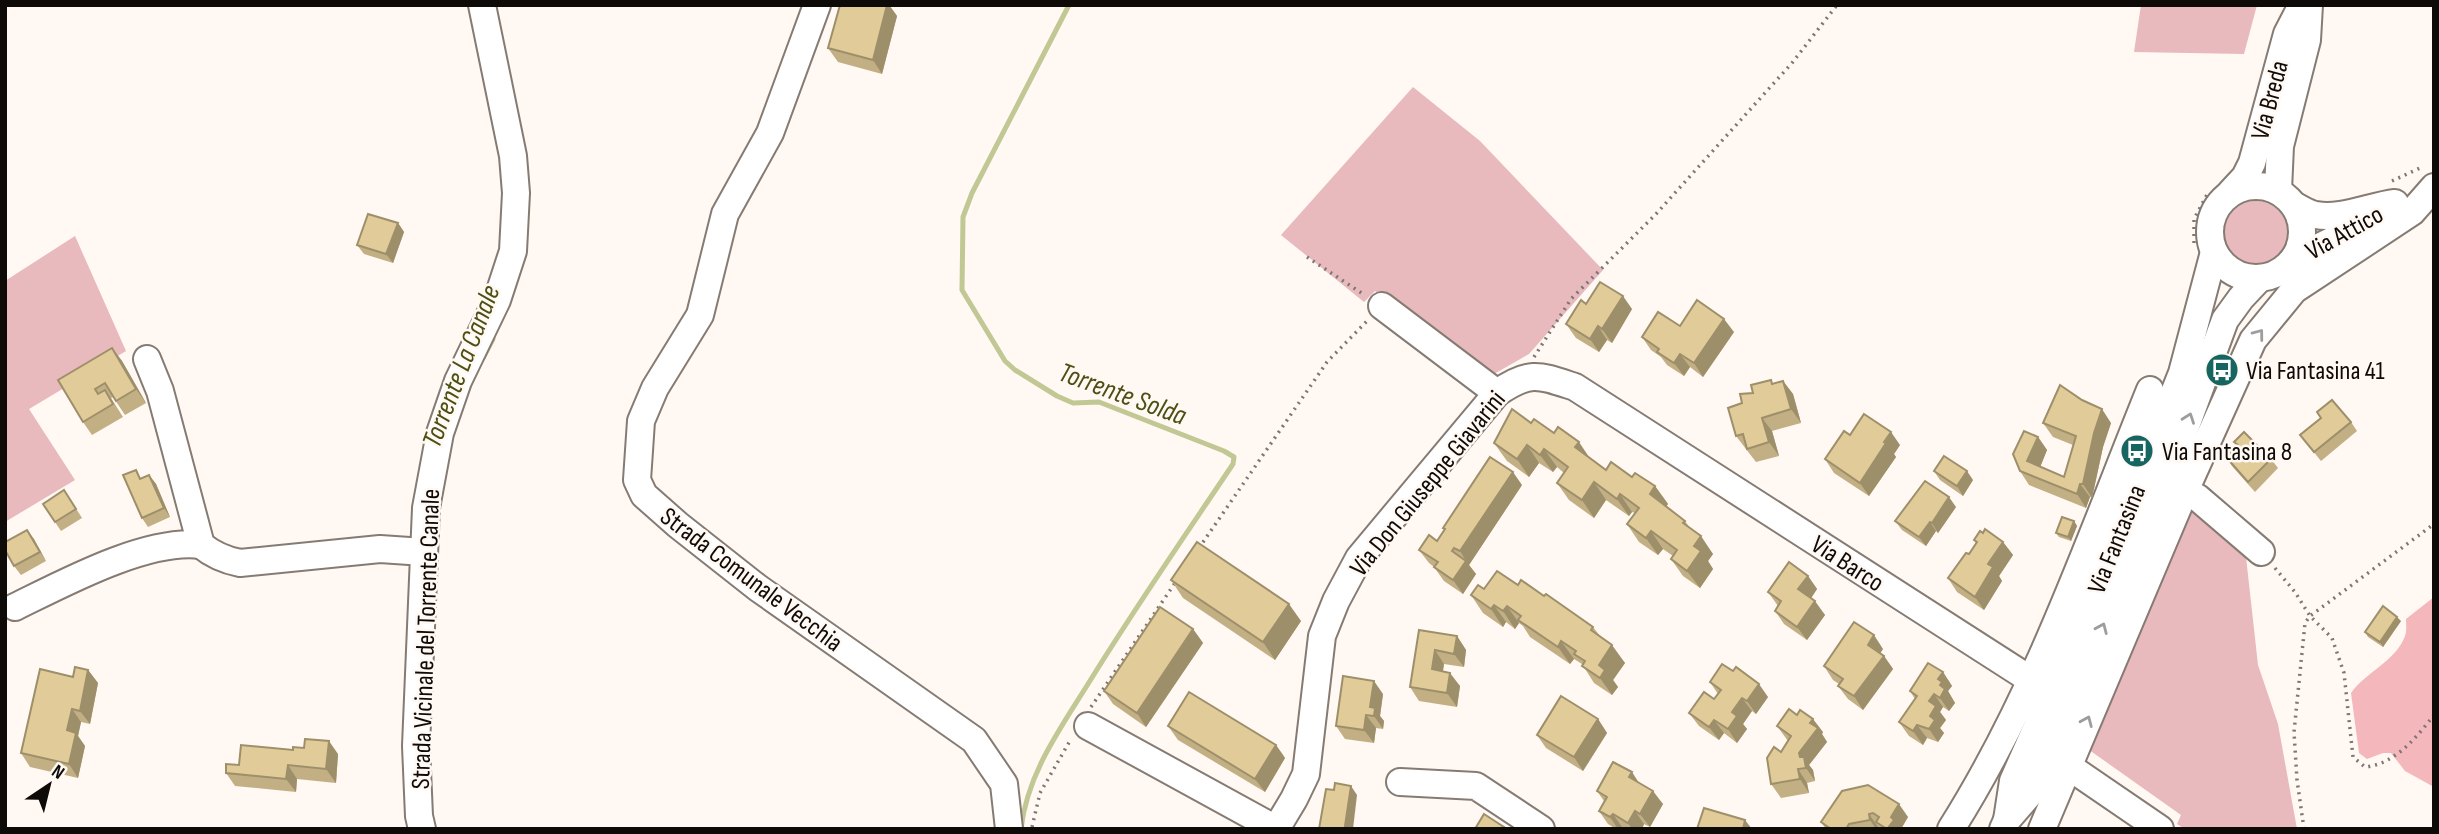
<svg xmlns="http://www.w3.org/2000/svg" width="2439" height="834" font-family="'Sofia Sans Condensed',sans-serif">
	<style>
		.green { fill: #e8b9bd }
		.forest { fill: #f4b7bc }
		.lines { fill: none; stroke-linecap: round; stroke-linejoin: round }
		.stream { stroke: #c1c894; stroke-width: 5 }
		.minor-casing { stroke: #857b73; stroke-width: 30 }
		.path { stroke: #7d7774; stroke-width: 3.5; stroke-dasharray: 2 5; stroke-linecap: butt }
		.minor { stroke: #fff; stroke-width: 26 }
		.wall { fill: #c2af84 }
		.shaded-wall { fill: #9e8f6b }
		.building { fill: #e1cc99; stroke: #9e8f6b; stroke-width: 2 }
		.oneway { stroke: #9f9d9c }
		.labels { text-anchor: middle; stroke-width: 5; stroke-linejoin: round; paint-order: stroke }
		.street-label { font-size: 26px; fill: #0e0a08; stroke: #fff8f3 }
		.poi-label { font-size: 26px; fill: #0e0a08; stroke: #fff8f3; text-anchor: start }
		.water-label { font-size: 28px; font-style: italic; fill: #4b5014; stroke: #fff8f3 }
	</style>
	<rect width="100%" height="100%" fill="#fff8f3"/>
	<!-- green -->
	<g class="green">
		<polygon points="2141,5 2257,5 2244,54 2134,52"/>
		<polygon points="1413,87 1480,141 1603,270 1529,354 1487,378 1375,291 1364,302 1281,235"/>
		<circle cx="2256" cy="233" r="32"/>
		<polygon points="75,236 126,351 29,409 75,480 5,522 5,281"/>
		<polygon points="2186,505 2245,548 2258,665 2278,724 2297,829 2185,829 2177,824 2181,815 2085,747"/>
	</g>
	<!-- forest -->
	<path class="forest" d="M2434,597V787L2405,771L2391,753H2383L2367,759L2359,753L2351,693C2366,672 2396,661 2405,636C2407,631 2406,624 2406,619Z"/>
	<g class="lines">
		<!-- stream -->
		<g class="stream">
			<polyline points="483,358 493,339"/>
			<path d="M1021,829C1027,774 1060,729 1088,684C1134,609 1184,537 1233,464L1234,457L1224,451L1099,402L1073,403L1057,396L1015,370L1005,361L962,290L963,217L972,193L1069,5"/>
		</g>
		<defs>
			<g id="minor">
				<polyline points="817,5 770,133 725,214 700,315 655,388 641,421 637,480 644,495 678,525 758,588 974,740 1004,784 1009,829"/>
				<circle cx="2256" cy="232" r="46"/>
				<polyline points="2278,190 2280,146 2307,40 2309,5"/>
				<polyline points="2231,192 2245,177 2252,163 2287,34 2302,5"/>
				<path d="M2295,206C2302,209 2309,214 2316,215C2339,220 2371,206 2395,203"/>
				<polyline points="2293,260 2374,220"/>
				<polyline points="1382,306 1497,393"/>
				<path d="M147,359L160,391L201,545C213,555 225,560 240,563L380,549L424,552"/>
				<polyline points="2185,491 2198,498 2261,552"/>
				<path d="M15,607C64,583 147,538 201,545"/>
				<polyline points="1088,726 1276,829"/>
				<polyline points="2068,766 2160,829"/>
				<polyline points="1400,782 1476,786 1541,829"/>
				<polyline points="2007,820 2013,781 2075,641 2182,373 2214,252"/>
				<polyline points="422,829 419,816 416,746 426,508 440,433 458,381 497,300 513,251 516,193 513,156 482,5"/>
				<path d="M1276,829L1294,799L1306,774L1322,636L1336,601L1359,558L1497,393C1530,370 1539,375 1575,387L2031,680"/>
				<path d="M1951,829C2037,693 2090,538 2150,390"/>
				<polyline points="2003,829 2007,820 2033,790 2171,467 2225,320 2241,298 2259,279"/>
				<polyline points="2042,829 2185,491 2253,340 2294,290 2412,212 2434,187"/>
			</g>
		</defs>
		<!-- minor casing -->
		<use href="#minor" class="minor-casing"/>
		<!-- path -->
		<g class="path">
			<polyline points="2392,181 2420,168"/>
			<polyline points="2194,243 2194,219 2209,191"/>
			<polyline points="1307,257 1363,294"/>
			<polyline points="1534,357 1571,299 1656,214 1792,63 1837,5"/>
			<polyline points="1199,548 1327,362 1367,321"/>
			<path d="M2275,568L2295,592L2310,616L2332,638L2344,673L2353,757L2365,767C2395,764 2416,738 2434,715"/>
			<polyline points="1091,707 1175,583"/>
			<polyline points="1032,827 1040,793 1071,739"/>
			<polyline points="2304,829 2297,780 2294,732 2305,623 2310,616 2434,524"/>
		</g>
		<!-- minor -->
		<use href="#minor" class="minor"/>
	</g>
	<!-- wall -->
	<g class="wall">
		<polygon points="840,5 889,5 897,16 882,74 838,62 828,48"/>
		<polygon points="398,223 404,232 393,263 364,254 357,245"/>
		<polygon points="1586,304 1632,309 1612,343 1607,340 1599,352 1576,338 1566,324"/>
		<polygon points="1680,326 1734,332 1703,377 1690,367 1684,376 1667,365 1661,357 1651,350 1642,337"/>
		<polygon points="112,348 122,361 146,403 125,415 113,397 111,398 123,417 92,435 83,422"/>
		<polygon points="1783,381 1793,394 1801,423 1772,431 1779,456 1756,462 1736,436 1742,403 1753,393 1774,384"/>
		<polygon points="2351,422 2357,431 2321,461 2300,435"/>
		<polygon points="1531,423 1590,458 1606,470 1632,477 1655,486 1668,504 1666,506 1685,521 1690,528 1713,554 1708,561 1713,569 1700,588 1683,576 1671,559 1673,556 1663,549 1658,555 1639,542 1627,524 1635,513 1632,512 1629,516 1606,500 1594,518 1569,500 1557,483 1564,473 1557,467 1553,472 1539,463 1529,477 1507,461 1494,443"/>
		<polygon points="2043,423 2111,423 2103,447 2092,498 2090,497 2086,508 2029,485 2020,471 2038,437 2047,450 2040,467 2064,477 2073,445 2053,437"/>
		<polygon points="2234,442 2271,459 2278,468 2255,492 2232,466 2226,457 2237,446"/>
		<polygon points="1900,445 1894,454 1896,457 1869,496 1834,473 1825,459"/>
		<polygon points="1934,471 1973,480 1963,496 1940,480"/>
		<polygon points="149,475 156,484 170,517 148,527 142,518"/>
		<polygon points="1522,485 1469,565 1476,574 1463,594 1444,581 1434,567 1429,563 1419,550 1437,541 1445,530 1443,528"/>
		<polygon points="70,499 82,518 61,531 43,504"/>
		<polygon points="1956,507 1938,533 1936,531 1926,546 1902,530 1895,521"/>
		<polygon points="2074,521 2077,526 2071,541 2059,537 2056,533"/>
		<polygon points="27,530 46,561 21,575 14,566"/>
		<polygon points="1974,540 2003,542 2013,555 1999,576 2002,581 1984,610 1957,592 1948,578 1969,554 1976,543"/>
		<polygon points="1808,576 1817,589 1811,598 1825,615 1807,640 1784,624 1775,611 1778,606 1768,592"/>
		<polygon points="1171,580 1301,621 1275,660 1183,598"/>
		<polygon points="1518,585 1544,596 1593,627 1600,636 1625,663 1613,680 1618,687 1612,695 1594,683 1582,664 1574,659 1570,664 1530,637 1523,626 1519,623 1515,629 1506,622 1503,627 1483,613 1471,595 1484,589"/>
		<polygon points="2401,621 2383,647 2368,637 2365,632"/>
		<polygon points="1193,629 1203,643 1146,727 1113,704 1104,691"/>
		<polygon points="1419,630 1457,636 1466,650 1464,667 1444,664 1443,671 1460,686 1457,707 1419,701 1410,687"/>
		<polygon points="1883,649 1880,653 1884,656 1893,669 1863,710 1848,699 1838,686 1839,684 1833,680 1824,666"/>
		<polygon points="88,670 98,683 90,724 81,722 78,736 85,746 78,778 30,767 21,753 73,677"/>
		<polygon points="1943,672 1952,686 1948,691 1955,703 1949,711 1943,707 1940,712 1946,720 1940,728 1944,733 1938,742 1927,738 1923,745 1909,736 1899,722 1915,699 1910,691"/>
		<polygon points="1710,682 1768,697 1756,714 1752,711 1743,724 1747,729 1737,743 1724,733 1719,740 1699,726 1689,713 1714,699 1718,694"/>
		<polygon points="1383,694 1380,716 1384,721 1383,729 1376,728 1374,743 1345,739 1336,726"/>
		<polygon points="1598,719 1607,733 1583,771 1546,748 1537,735"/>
		<polygon points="1168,726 1276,745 1285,758 1265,792 1178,740"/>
		<polygon points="1777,726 1823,732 1822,734 1827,742 1809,765 1813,770 1815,781 1807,783 1809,793 1781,798 1771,784 1781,752 1788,741"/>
		<polygon points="293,750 338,754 336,783 297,779 296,792 235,786 226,773 239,765"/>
		<polygon points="1639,783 1663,804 1650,827 1644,824 1642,829 1625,829 1622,827 1621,829 1616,829 1608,824 1599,811 1604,801 1597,791"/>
		<polygon points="1842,791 1908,817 1901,829 1881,829 1880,827 1878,827 1878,829 1826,829 1821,822"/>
	</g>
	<!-- shaded-wall -->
	<g class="shaded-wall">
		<polygon points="887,5 889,5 897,16 882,74 873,60"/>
		<polygon points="398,223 404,232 393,263 386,254"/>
		<polygon points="1623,296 1632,309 1612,343 1602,329"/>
		<polygon points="1724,319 1734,332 1703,377 1694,363"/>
		<polygon points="1598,326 1607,340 1599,352 1590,339"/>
		<polygon points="112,348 122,361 146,403 136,389"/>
		<polygon points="1680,354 1690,367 1684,376 1674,363"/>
		<polygon points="1783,381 1793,394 1801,423 1791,409"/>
		<polygon points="2102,409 2111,423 2103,447 2092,498 2083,484 2094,433"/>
		<polygon points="1762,418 1772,431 1779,456 1769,442"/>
		<polygon points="1891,432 1900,445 1894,454 1896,457 1869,496 1860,483"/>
		<polygon points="2038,437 2047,450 2037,475 2027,461"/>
		<polygon points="1579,442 1591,460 1575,447"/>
		<polygon points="1527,445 1539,463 1529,477 1517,459"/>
		<polygon points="1544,449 1557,467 1553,472 1540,455"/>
		<polygon points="1967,471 1973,480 1963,496 1957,486"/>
		<polygon points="1513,472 1522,485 1469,565 1476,574 1463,594 1453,580 1466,561 1460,551"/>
		<polygon points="149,475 156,484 170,517 164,508"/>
		<polygon points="1594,482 1606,500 1594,518 1582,500"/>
		<polygon points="2080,484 2090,497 2086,508 2077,494"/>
		<polygon points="1655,486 1668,504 1663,511 1650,494"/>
		<polygon points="1620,494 1632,512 1629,516 1617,499"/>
		<polygon points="1949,497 1956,507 1938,533 1932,523"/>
		<polygon points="2074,521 2077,526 2071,541 2068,537"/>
		<polygon points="1930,522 1936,531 1926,546 1919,537"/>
		<polygon points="27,530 34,539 46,561 40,552"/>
		<polygon points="1651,531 1663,549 1658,555 1646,538"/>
		<polygon points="1701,536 1713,554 1708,561 1713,569 1700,588 1687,571 1694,546"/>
		<polygon points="2003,542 2013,555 1999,576 2002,581 1984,610 1975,597 1988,564"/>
		<polygon points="1808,576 1817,589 1808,603 1798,589"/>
		<polygon points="1815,601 1825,615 1807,640 1797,627"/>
		<polygon points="1289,604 1301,621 1275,660 1263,642"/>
		<polygon points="1494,605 1506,622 1503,627 1491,609"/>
		<polygon points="1507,606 1519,623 1515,629 1503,611"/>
		<polygon points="2397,617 2401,621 2383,647 2380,642"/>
		<polygon points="1193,629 1203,643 1146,727 1137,713"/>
		<polygon points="1874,635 1883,649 1877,658 1868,645"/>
		<polygon points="1457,636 1466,650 1464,667 1454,654"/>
		<polygon points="1561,641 1574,659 1570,664 1558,647"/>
		<polygon points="1612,645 1625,663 1613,680 1618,687 1612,695 1600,678 1599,665"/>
		<polygon points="1435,650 1444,664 1441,683 1432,669"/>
		<polygon points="1884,656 1893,669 1863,710 1854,696"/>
		<polygon points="88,670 98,683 90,724 80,711"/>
		<polygon points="1943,672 1952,686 1948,691 1955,703 1949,711 1940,698 1940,685 1938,679"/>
		<polygon points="1450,673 1460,686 1457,707 1447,693"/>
		<polygon points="1374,681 1383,694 1380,716 1384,721 1383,729 1374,716 1370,707"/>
		<polygon points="1759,684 1768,697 1756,714 1747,701"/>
		<polygon points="1934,694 1943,707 1940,712 1946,720 1940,728 1944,733 1938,742 1929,729 1930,716 1929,701"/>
		<polygon points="1742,698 1752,711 1743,724 1747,729 1737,743 1728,729 1732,712"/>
		<polygon points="72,709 81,722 78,736 85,746 78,778 69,764 67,730"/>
		<polygon points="1366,715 1376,728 1374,743 1364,730"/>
		<polygon points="1598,719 1607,733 1583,771 1574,757"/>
		<polygon points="1813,719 1823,732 1822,734 1827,742 1809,765 1813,770 1815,781 1806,768 1800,757 1799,753 1810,723"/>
		<polygon points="1714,720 1724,733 1719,740 1709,727"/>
		<polygon points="1917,725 1927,738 1923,745 1913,731"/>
		<polygon points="329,741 338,754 336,783 326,769"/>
		<polygon points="1276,745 1285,758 1265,792 1255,779"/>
		<polygon points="288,765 297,779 296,792 286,779"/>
		<polygon points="1798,769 1807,783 1809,793 1800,779"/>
		<polygon points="1632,772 1641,786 1629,777"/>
		<polygon points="1351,786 1357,795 1353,829 1347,829 1345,826"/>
		<polygon points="1653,791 1663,804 1650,827 1640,814"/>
		<polygon points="1899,804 1908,817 1901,829 1887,829 1891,817"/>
		<polygon points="1635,811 1644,824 1642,829 1632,829 1628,823"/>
		<polygon points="1613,814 1622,827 1621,829 1618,829 1610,817"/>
		<polygon points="1869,814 1878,827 1878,829 1876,829 1870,820"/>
		<polygon points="1745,820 1752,829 1743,829"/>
	</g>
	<!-- building -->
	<g class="building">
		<polygon points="840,5 887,5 873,60 828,48"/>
		<polygon points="368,214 398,223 386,254 357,245"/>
		<polygon points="1600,282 1623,296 1602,329 1598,326 1590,339 1566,324 1581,300 1586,304"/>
		<polygon points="1697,300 1724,319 1694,363 1680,354 1674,363 1657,352 1659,349 1642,337 1658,312 1680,326"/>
		<polygon points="112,348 136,389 116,401 105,383 95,389 98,394 105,390 113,404 83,422 58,380"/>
		<polygon points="1771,380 1772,384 1783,381 1791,409 1762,418 1769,442 1747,449 1743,434 1736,436 1728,408 1742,403 1740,394 1753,393 1751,385"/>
		<polygon points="2060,385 2082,400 2102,409 2094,433 2083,484 2080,484 2077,494 2020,471 2013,454 2024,431 2038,437 2027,461 2064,477 2076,436 2043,423"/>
		<polygon points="2332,400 2351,422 2314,452 2300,435 2321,418 2317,412"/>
		<polygon points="1512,409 1531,423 1534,419 1554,433 1558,427 1579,442 1575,447 1606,470 1611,462 1632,477 1635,473 1655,486 1650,494 1685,521 1683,523 1701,536 1694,546 1701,551 1687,571 1671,559 1677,550 1651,531 1646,538 1627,524 1639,508 1620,494 1617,499 1594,482 1582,500 1557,483 1568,467 1544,449 1540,455 1527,445 1517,459 1494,443"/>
		<polygon points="1864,414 1891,432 1884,442 1886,443 1860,483 1825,459 1844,431 1850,435"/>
		<polygon points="2244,432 2271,459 2248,482 2226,457 2238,445 2234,442"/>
		<polygon points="1944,456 1967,471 1957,486 1934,471"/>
		<polygon points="1490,457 1513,472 1460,551 1454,548 1452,551 1466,561 1453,580 1434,567 1438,562 1419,550 1429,535 1437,541 1445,529 1443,528"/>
		<polygon points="136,470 140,479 149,475 164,508 142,518 123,475"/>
		<polygon points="1925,481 1949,497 1932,523 1930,522 1919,537 1895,521"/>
		<polygon points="64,490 76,509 55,522 43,504"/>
		<polygon points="2062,517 2074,521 2068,537 2056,533"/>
		<polygon points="1985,529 2003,542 1988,564 1993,567 1975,597 1948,578 1966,553 1969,554 1977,542 1974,540 1980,531 1983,533"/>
		<polygon points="27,530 40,552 14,566 5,550 5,542"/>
		<polygon points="1197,542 1289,604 1263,642 1171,580"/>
		<polygon points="1789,562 1808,576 1798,589 1815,601 1797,627 1775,611 1781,601 1768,592"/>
		<polygon points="1497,571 1518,585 1521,580 1544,596 1546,594 1593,627 1591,630 1612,645 1599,665 1605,670 1600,678 1582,666 1585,661 1574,654 1576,651 1561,641 1558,647 1518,620 1521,616 1507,606 1503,611 1494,605 1491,609 1471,595 1478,585 1484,589"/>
		<polygon points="2383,606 2397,617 2380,642 2365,632"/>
		<polygon points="1160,607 1193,629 1137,713 1104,691"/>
		<polygon points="1854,622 1874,635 1868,645 1884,656 1854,696 1838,686 1843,679 1824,666"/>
		<polygon points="1419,630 1457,636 1454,654 1435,650 1432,669 1450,673 1447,693 1410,687"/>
		<polygon points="1928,663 1943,672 1938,679 1942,682 1940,685 1945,689 1940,698 1934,694 1929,701 1936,706 1930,716 1935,720 1929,729 1917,725 1913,731 1899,722 1917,696 1910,691"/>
		<polygon points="1722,664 1733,671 1736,667 1759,684 1747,701 1742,698 1732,712 1737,716 1728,729 1714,720 1709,727 1689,713 1704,692 1714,699 1721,690 1710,682"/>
		<polygon points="75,667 88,670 80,711 72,709 67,730 76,733 69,764 21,753 40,669 73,677"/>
		<polygon points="1343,676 1374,681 1370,707 1375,708 1374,716 1366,715 1364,730 1336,726"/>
		<polygon points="1189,692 1276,745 1255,779 1168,726"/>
		<polygon points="1561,696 1598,719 1574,757 1537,735"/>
		<polygon points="1789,709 1797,715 1800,710 1813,719 1810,723 1818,728 1799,753 1800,757 1804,757 1806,768 1798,769 1800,779 1771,784 1767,758 1774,747 1781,752 1791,736 1777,726"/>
		<polygon points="305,739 329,741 326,769 288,765 286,779 226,773 226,764 239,765 241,745 293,750 293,747 304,748"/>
		<polygon points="1613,762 1632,772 1629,777 1653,791 1640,814 1635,811 1628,823 1613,814 1610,817 1599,811 1607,797 1597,791"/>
		<polygon points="1335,783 1351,786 1345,826 1351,827 1351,829 1319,829 1326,789 1334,790"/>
		<polygon points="1868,785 1899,804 1891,817 1894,820 1887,829 1876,822 1879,817 1873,813 1869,814 1870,820 1849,824 1846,829 1831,829 1821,822 1842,791"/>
		<polygon points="1704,808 1745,820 1743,829 1697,829"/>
		<polygon points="1484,814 1507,829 1475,829"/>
	</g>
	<!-- one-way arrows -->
	<defs><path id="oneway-chevron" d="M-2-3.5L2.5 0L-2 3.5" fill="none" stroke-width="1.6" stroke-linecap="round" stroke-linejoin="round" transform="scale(1.75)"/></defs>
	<g class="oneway">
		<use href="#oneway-chevron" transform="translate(2259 334) rotate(-53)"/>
		<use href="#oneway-chevron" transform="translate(2189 418) rotate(-70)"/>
		<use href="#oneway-chevron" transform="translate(2102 628) rotate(-67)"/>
		<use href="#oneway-chevron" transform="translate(2087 721) rotate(-67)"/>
	</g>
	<!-- icons -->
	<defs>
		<symbol id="bus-disc" viewBox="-11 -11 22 22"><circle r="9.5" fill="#176561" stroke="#fff8f3"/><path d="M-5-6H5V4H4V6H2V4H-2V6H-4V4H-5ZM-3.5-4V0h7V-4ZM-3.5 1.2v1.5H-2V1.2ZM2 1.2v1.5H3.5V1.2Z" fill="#fff"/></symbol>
	</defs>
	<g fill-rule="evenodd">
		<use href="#bus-disc" x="2203" y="351" width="38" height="38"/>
		<use href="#bus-disc" x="2118" y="432" width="38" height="38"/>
	</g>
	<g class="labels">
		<!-- street labels -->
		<g class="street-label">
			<text transform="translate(2269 100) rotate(-75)" y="9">Via Breda</text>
			<text transform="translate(2344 232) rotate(-29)" y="9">Via Attico</text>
			<text transform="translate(1427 483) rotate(-51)" y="9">Via Don Giuseppe Giavarini</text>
			<text transform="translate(2116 539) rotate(-68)" y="9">Via Fantasina</text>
			<text transform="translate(1848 563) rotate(33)" y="9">Via Barco</text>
			<text transform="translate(752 579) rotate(37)" y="9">Strada Comunale Vecchia</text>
			<text transform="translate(425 639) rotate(-88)" y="9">Strada Vicinale del Torrente Canale</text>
		</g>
		<!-- poi labels -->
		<g class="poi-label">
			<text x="2246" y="379">Via Fantasina 41</text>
			<text x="2162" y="460">Via Fantasina 8</text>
		</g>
		<!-- water labels -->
		<g class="water-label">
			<text transform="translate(460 366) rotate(-69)" y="10">Torrente La Canale</text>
			<text transform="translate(1123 393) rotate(20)" y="10">Torrente Solda</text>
		</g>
	</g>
	<!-- border -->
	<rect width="2439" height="834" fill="none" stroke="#0e0a08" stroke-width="14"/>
	<!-- north arrow -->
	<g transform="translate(49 785) rotate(35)" stroke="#fff8f3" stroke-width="5" paint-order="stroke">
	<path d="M0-5L12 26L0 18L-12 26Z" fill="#0e0a08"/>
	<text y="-10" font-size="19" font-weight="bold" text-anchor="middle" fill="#0e0a08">N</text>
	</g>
</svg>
